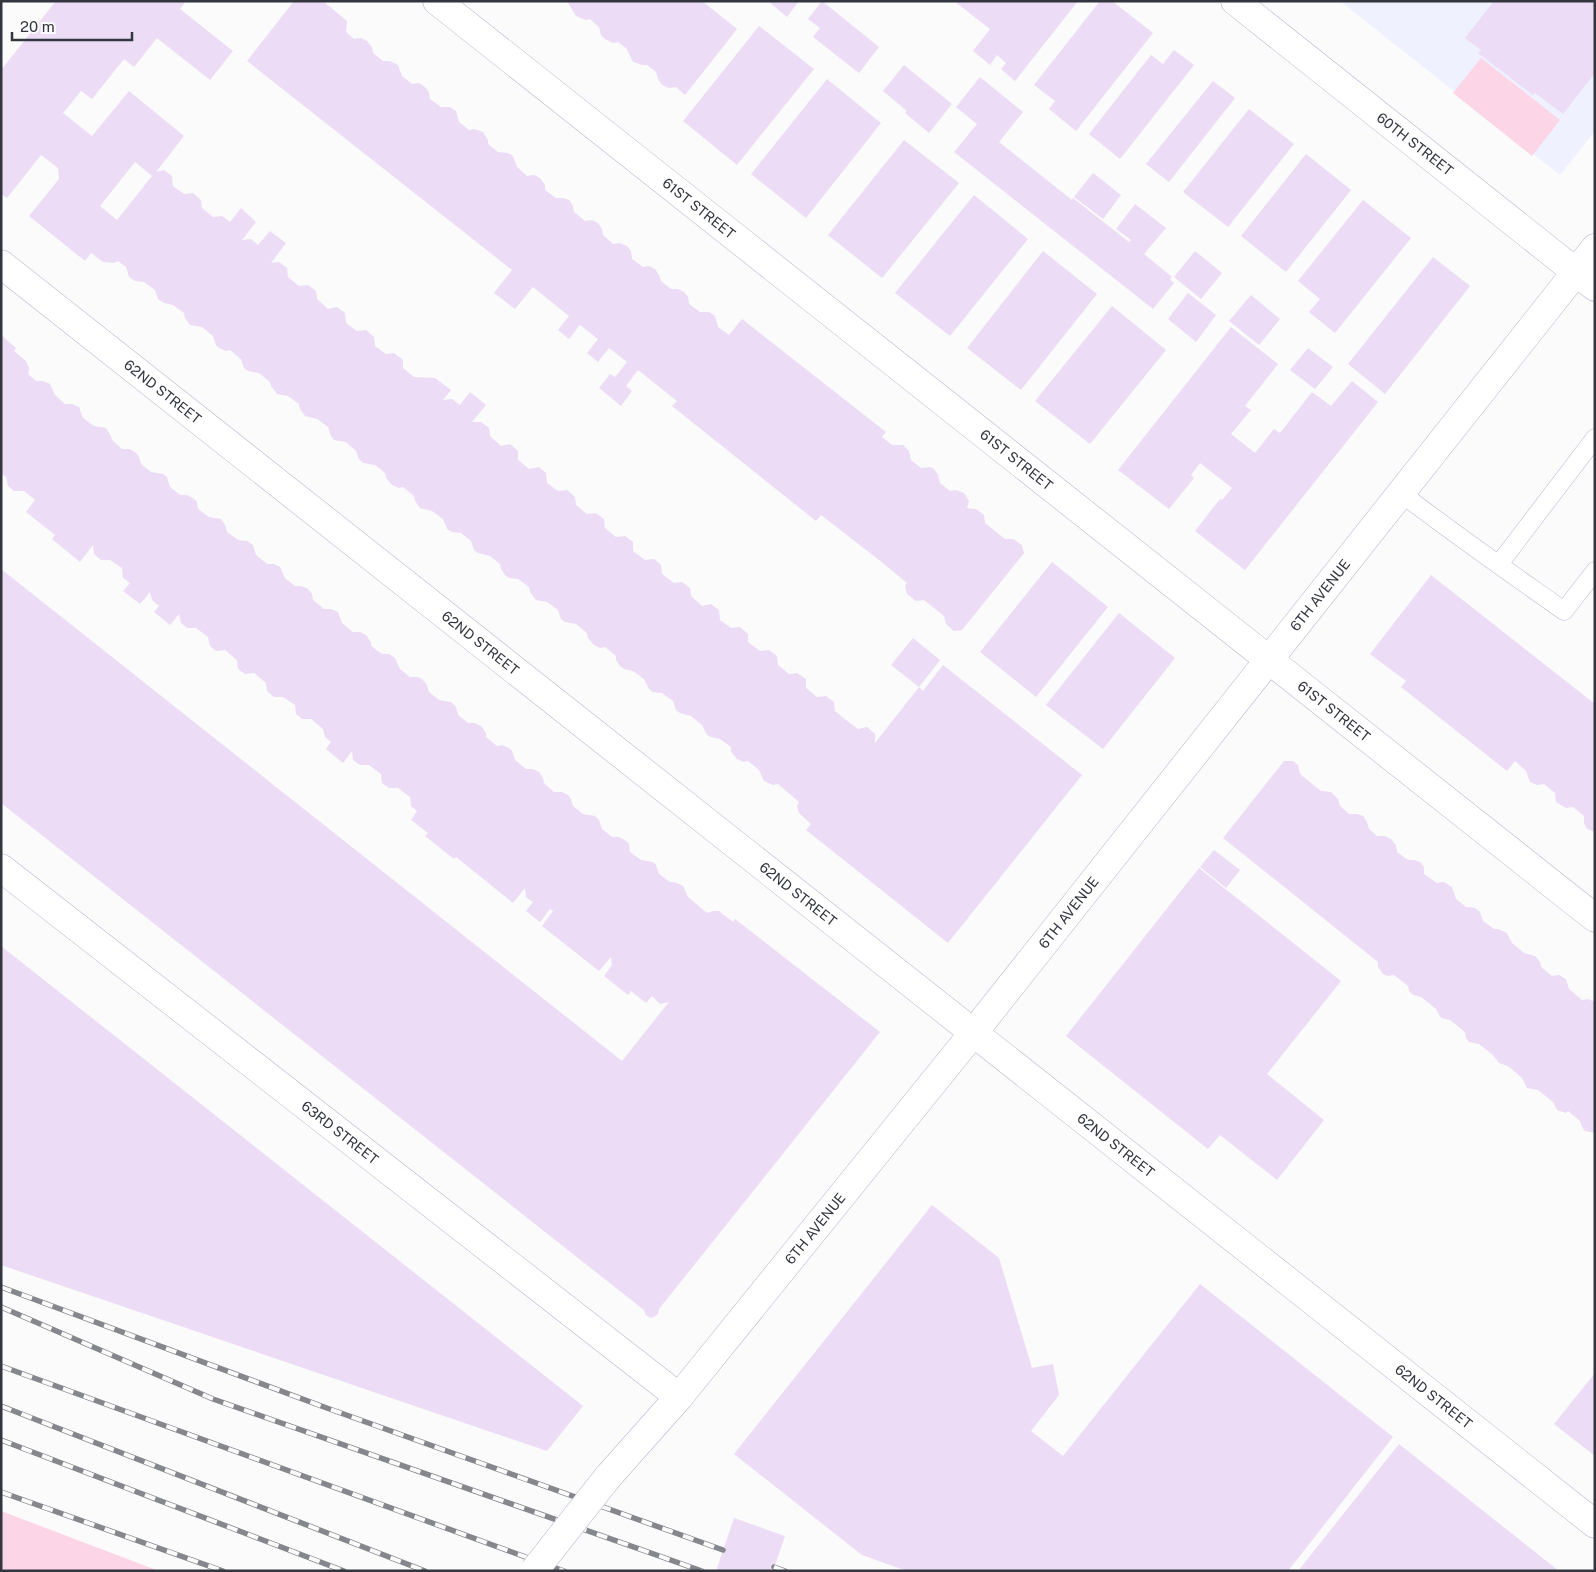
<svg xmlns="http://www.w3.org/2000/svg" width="1596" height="1572" font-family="'Public Sans',sans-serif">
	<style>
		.built { fill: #eff1ff }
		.green { fill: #fcd5e7 }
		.building { fill: #ecdcf5; fill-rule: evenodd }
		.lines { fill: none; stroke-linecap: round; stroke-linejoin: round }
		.service-casing { stroke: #b3b6d1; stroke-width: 19 }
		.minor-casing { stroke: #b3b6d1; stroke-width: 29 }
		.secondary-casing { stroke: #b3b6d1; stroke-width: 29 }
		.service { stroke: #fff; stroke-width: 18 }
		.minor { stroke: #fff; stroke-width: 28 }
		.secondary { stroke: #fff; stroke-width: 28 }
		.rail-casing { stroke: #85878c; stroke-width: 5.5 }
		.rail { stroke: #fbfbfb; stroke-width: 4; stroke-dasharray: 11; stroke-linecap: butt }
		.secondary-bridge-casing { stroke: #b3b6d1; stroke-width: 29; stroke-linecap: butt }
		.secondary-bridge { stroke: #fff; stroke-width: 28 }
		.labels { text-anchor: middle; stroke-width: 4; stroke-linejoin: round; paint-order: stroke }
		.street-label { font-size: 14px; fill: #33353f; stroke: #fbfbfb }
	</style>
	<rect width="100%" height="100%" fill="#fbfbfb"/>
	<!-- built -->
	<polygon class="built" points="1340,1 1595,1 1595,131 1560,175"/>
	<!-- green -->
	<g class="green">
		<polygon points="1481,58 1560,120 1532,156 1453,93"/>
		<polygon points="1,1511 159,1571 1,1571"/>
	</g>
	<!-- building -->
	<g class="building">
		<path d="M56,1H186L180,9L233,51L210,80L157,38L134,67L124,59L92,99L81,91L63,113L92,136L129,91L184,136L156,172L164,170L172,176L173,186L184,194L193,193L201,200L202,208L213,217L222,216L230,222L241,208L256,222L242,240L251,239L258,245L270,231L286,243L271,263L279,262L287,268L288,277L299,286L308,285L316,291L317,299L328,309L337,307L345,313L346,323L357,331L366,330L374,337L375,346L386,354L394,353L403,360V368L414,377L435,378L451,390L443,400L452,399L460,405L470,392L486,405L472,422H481L489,428L490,436L501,446L510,444L518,451V460L529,469L539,467L546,473L547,483L558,491L567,490L575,497L576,505L587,514L596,513L604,519L605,528L616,537L625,536L633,542V551L645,560L654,559L661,565L662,574L674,583L682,582L690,588L691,596L702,606L711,604L719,610L720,620L731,628L740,627L748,634V642L760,651L769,650L777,656L778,665L789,674L797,673L806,679V688L817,697L826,696L834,702L835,711L846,720L858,729L867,727L875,734V743L919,687L923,691L943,665L1082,775L948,943L806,830L811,824L799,813L797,806L799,802L778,784L773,785L764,781L759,770L748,761L744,762L737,759L731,752V747L720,739L711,737L707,735L702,725L691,716L680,713L676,710L673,701L662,693L653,692L649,689L644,679L633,671L624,669L620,666L616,660V656L605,647L600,648L594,645L588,638L587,633L576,624L565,622L561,619L558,610L547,602L536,600L530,592L529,587L518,579L509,578L505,575L501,569L500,564L490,556L478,553L474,550L471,541L461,533L452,532L447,529L443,519L432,511L420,508L415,501L414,496L403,487L399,488L392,485L386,478L385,473L375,465L363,463L359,459L356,451L346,442L334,440L331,436L328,427L317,419L305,416L300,409L299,404L288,396L277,394L271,386L270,382L259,373L248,371L244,368L241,359L230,350L226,351L219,348L216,345L213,336L202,327L190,325L185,318L184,313L173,305L164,303L158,299L155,290L144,282L135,281L129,277L126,267L118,261L113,263L103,262L91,253L85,261L29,216L59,179L58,168L41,155L7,198L1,194V70ZM135,162L152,176L117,220L100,206Z"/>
		<polygon points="294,1 323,1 347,21 346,32 354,39 361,38 367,41 372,47 373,53 383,61 390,61 398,65 402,76 412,84 419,83 425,87 429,92 430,99 441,107 450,107 456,111 459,122 469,130 474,129 483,132 488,140 488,144 498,152 508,153 513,156 517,167 527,176 534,175 540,178 545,185 545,190 556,198 563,198 569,200 573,206 574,212 585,221 592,220 598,223 602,229 603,235 613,244 620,243 627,246 631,251 632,259 643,267 649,266 655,269 659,275 661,281 671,289 678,289 684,292 688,297 689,304 700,312 709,312 715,316 718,327 729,335 742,319 886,432 882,437 892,445 903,445 909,451 911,460 921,468 930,467 934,469 938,475 940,483 950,491 956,490 964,493 969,501 967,508 976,509 984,515 985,523 1005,539 1013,539 1022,545 1024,553 962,630 954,631 946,624 944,616 924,600 916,601 907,594 905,586 907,583 879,560 821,515 816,521 672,406 677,401 638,370 626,386 632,391 621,406 599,388 610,374 615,377 627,362 609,348 598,362 587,353 598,339 580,325 569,339 558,330 569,316 533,287 515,309 494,293 512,270 247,61"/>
		<polygon points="567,1 702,1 737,29 685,95 676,87 669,88 662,85 658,79 656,72 647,65 643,65 633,62 627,49 618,42 613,43 605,39 601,35 599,27 590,19 585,20 576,16"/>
		<polygon points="768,1 799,1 787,17"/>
		<polygon points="822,1 879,47 859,73 813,37 820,28 808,19"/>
		<polygon points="954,1 1078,1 1015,81 1001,69 1006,63 997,55 990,65 973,51 990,29"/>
		<polygon points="1100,1 1112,1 1153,33 1076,131 1049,109 1055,101 1034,85"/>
		<polygon points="1494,1 1595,1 1595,73 1563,114 1535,93 1533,95 1478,53 1481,50 1465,38"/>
		<polygon points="759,26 814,69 737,165 683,121"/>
		<polygon points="1174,50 1194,65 1120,159 1089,134 1151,55 1163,64"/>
		<polygon points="904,65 952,104 929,133 905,113 907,111 883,91"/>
		<polygon points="980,77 1023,112 999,142 1072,200 1073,198 1129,242 1131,240 1116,229 1135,204 1166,228 1144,254 1172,277 1170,279 1174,283 1153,309 954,152 977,124 956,107"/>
		<polygon points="827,79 881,123 806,218 751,174"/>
		<polygon points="1213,81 1235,98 1169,182 1146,164"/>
		<polygon points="1249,109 1294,144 1228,227 1183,192"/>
		<polygon points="904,140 959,183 882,278 828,235"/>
		<polygon points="1306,154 1351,190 1286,272 1241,236"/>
		<polygon points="1093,173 1121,195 1103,219 1074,197"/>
		<polygon points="974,195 1028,239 950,336 895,293"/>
		<polygon points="1363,200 1411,238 1335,333 1309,312 1320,299 1298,281"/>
		<polygon points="1043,251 1097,294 1021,390 967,348"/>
		<polygon points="1195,251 1222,273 1201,299 1174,277"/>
		<polygon points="1433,257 1470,286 1385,394 1348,364"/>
		<polygon points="1188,293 1216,315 1196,342 1168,319"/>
		<polygon points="1251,295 1280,319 1259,345 1229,321"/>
		<polygon points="1112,306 1166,350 1090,444 1035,401"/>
		<polygon points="1231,327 1278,364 1245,406 1251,410 1231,434 1255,453 1274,429 1280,433 1312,392 1331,406 1352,381 1378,402 1245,570 1195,531 1220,499 1222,500 1232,488 1200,463 1191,475 1194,478 1169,509 1118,470"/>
		<polygon points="1,335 16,348 14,351 26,361 29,368 28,374 36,381 43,381 50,384 55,395 65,404 72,404 79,407 83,418 94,426 106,428 111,436 112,440 122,449 130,449 136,453 139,457 141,464 151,472 163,474 167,477 170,487 180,495 187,495 194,499 197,502 198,509 209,517 221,519 225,525 227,532 238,540 247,541 253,545 256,555 267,564 274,564 280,567 285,578 295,586 300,586 307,588 312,594 313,600 324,609 331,609 338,612 342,623 353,632 360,632 366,635 371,642 371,646 382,654 389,654 395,658 400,669 410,677 418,677 422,679 427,685 429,692 439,700 451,702 456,707 458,715 468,723 475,723 482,727 486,733 486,737 497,746 502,745 509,748 512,751 515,760 526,769 533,769 539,772 543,778 544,783 554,792 562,792 568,795 571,799 573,806 583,814 595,816 599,820 602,829 612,837 619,837 626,841 629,844 630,852 641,860 653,862 656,865 659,874 670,882 677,883 683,886 688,897 707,913 713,911 719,911 733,922 735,919 880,1032 659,1309 658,1314 655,1316 651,1318 646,1315 644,1310 1,803 1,569 622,1061 669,1002 660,1004 652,996 646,1003 631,991 628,995 604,976 612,965 611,957 599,971 542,926 553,911 550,909 540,922 526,911 533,902 526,897 525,888 513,903 456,857 454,859 425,836 428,833 411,820 417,811 411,806 410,797 398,788 389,788 382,783 381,774 369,765 360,765 353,760 352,751 343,763 326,749 331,742 325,737 323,729 311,719 302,719 296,714 295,705 283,697 274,697 267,691 266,683 254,673 245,674 238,669 237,660 225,650 216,651 210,646 208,637 196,628 187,628 181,623 179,614 170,625 154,612 159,606 152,600 150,592 140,604 123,591 130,583 123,578 122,568 110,560 101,560 94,554 93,545 80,562 52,539 55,535 26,512 35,500 24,491 14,491 8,486 6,477 1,473"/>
		<polygon points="1308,348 1333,367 1315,389 1290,370"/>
		<polygon points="1052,562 1108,607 1036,697 980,652"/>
		<polygon points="1431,575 1595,704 1595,832 1587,829 1584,823 1584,816 1573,807 1566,808 1556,802 1555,793 1544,784 1537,785 1530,782 1526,771 1515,761 1507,771 1401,687 1406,681 1370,654"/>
		<polygon points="1119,613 1175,658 1103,749 1046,705"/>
		<polygon points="913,638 940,660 919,687 891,665"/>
		<polygon points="1284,761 1293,761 1298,765 1300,774 1321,791 1331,792 1338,799 1340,806 1349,814 1357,814 1363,816 1367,822 1369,829 1377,836 1385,836 1391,839 1396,845 1397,852 1408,860 1414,860 1420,862 1424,867 1424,874 1437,883 1444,882 1452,887 1456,899 1466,907 1475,908 1480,912 1483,921 1494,929 1498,929 1507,933 1512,943 1524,953 1535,956 1540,962 1541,967 1552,976 1559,975 1566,979 1569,989 1582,1000 1588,999 1595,1002 1595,1133 1585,1131 1582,1127 1580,1121 1568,1111 1566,1113 1557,1110 1553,1102 1538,1090 1527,1088 1522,1078 1508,1066 1499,1063 1493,1055 1479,1044 1469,1042 1466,1038 1465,1032 1450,1020 1441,1018 1436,1009 1421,997 1413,995 1409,991 1408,986 1394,975 1388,976 1383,974 1378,967 1378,962 1223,838"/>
		<polygon points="1214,850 1240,870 1226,888 1200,867"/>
		<polygon points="1199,868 1341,981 1267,1074 1324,1120 1277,1180 1220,1135 1208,1149 1066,1036"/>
		<polygon points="1,946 583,1406 547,1451 1,1265"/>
		<polygon points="932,1205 999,1258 1032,1368 1053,1364 1059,1395 1031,1431 1063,1456 1200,1284 1393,1437 1288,1571 907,1571 862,1555 734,1454"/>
		<polygon points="1595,1373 1595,1456 1554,1424"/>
		<polygon points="1399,1444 1559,1571 1298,1571"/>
		<polygon points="734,1518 785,1536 773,1571 716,1571"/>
	</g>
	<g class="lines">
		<defs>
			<g id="service">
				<path d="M1401,493C1454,534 1509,572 1564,611L1595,571"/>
				<polyline points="1499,564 1595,438"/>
			</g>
			<g id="minor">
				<path id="s1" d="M437,1L1595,918"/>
				<polyline points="1595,248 1576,272 1595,287"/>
				<path id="s2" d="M1,264L1595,1524"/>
				<path id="s3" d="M1,868L679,1397"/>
			</g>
			<g id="secondary">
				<path id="s4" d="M607,1478L679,1397L974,1032L1576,272L1235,1"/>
			</g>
		</defs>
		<!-- service casing -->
		<use href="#service" class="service-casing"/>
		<!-- minor casing -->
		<use href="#minor" class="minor-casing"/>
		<!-- secondary casing -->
		<use href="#secondary" class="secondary-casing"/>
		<!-- service -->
		<use href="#service" class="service"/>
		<!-- minor -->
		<use href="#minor" class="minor"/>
		<!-- secondary -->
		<use href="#secondary" class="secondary"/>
		<defs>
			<g id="rail">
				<polyline points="1,1287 324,1407 723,1550"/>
				<polyline points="1,1307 213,1399 702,1571"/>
				<polyline points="1,1366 564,1571"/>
				<polyline points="1,1406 425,1571"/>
				<polyline points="1,1440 344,1571"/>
				<polyline points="1,1492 223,1571"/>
				<polyline points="774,1567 785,1571"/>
			</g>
		</defs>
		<!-- rail casing -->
		<use href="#rail" class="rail-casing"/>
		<!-- rail -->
		<use href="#rail" class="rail"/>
		<defs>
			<polyline id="secondary-bridge" points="534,1571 607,1478"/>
		</defs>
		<!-- secondary-bridge casing -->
		<use href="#secondary-bridge" class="secondary-bridge-casing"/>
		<!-- secondary-bridge -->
		<use href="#secondary-bridge" class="secondary-bridge"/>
	</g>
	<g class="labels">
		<!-- street labels -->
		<g class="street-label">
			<text transform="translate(1415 144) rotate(38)" y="5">60TH STREET</text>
			<text dy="5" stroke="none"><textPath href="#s1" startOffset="334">61ST STREET</textPath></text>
			<text dy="5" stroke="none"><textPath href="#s2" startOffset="206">62ND STREET</textPath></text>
			<text dy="5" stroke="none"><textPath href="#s1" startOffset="739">61ST STREET</textPath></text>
			<text dy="5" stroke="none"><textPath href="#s4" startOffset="1135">6TH AVENUE</textPath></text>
			<text dy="5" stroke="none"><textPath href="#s2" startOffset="611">62ND STREET</textPath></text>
			<text dy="5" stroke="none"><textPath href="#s1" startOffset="1144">61ST STREET</textPath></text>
			<text dy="5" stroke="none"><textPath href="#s2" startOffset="1016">62ND STREET</textPath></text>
			<text dy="5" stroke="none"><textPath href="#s4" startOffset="730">6TH AVENUE</textPath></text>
			<text dy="5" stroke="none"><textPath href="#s3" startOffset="430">63RD STREET</textPath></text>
			<text dy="5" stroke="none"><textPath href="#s2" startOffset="1421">62ND STREET</textPath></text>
			<text dy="5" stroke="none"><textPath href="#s4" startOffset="325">6TH AVENUE</textPath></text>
			<text dy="5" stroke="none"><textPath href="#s2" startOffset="1826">62ND STREET</textPath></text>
		</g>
	</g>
	<!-- border -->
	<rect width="1596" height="1572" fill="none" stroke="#33353f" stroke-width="5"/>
	<!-- scale -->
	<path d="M12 32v8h120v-8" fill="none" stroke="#33353f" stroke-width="2.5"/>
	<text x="20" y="32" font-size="15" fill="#33353f" stroke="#fbfbfb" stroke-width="4" paint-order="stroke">20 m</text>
</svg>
